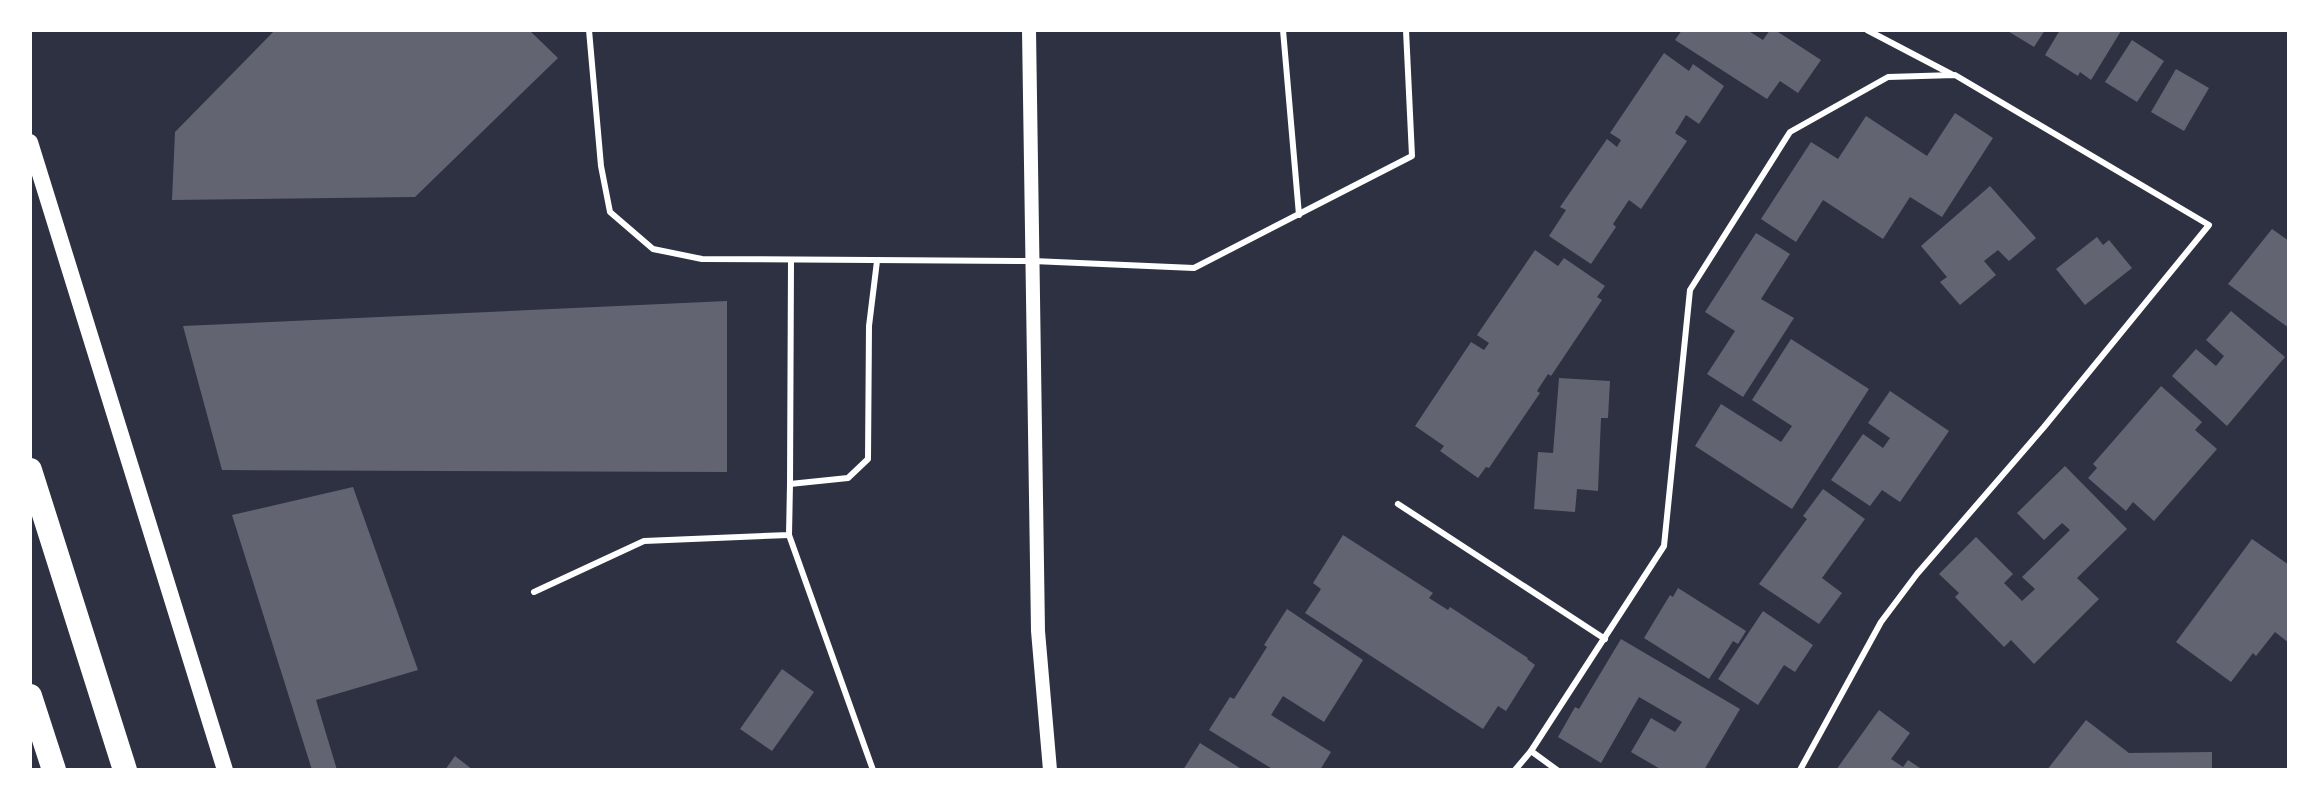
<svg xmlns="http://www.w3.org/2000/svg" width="2319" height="800" font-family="Figtree,sans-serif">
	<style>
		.building { fill: #626471 }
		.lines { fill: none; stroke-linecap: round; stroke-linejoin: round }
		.service { stroke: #fff; stroke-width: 6 }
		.tertiary { stroke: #fff; stroke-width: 14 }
		.secondary { stroke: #fff; stroke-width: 16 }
		.motorway { stroke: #fff; stroke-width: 24 }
	</style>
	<rect width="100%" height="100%" fill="#2d3142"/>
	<!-- building -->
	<g class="building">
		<polygon points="275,30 529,30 558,58 415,197 172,200 175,132"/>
		<polygon points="1682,30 1747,30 1763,40 1770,30 1775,30 1821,60 1798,93 1780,81 1767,99 1675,40"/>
		<polygon points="2006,30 2045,30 2034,47"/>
		<polygon points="2060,30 2120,30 2121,31 2091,80 2080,72 2078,76 2045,55"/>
		<polygon points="2132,40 2164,61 2137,102 2105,82"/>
		<polygon points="1664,53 1689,71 1693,64 1724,86 1699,124 1686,115 1675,133 1687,141 1641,209 1629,200 1613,224 1616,227 1591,264 1549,236 1566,210 1560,207 1607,139 1617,147 1621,140 1610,133"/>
		<polygon points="2176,69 2209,88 2184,131 2151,112"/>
		<polygon points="1955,113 1993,138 1942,217 1910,197 1883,239 1823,200 1796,242 1761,219 1811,142 1838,159 1866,116 1927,156"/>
		<polygon points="1990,186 2036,238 2009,261 1998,250 1984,261 1996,275 1960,305 1940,282 1947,277 1921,246"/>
		<polygon points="2272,229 2289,241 2289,267 2287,271 2289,272 2289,328 2228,284"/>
		<polygon points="1756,233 1790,254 1761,299 1794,318 1743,397 1707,374 1735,331 1705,312"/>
		<polygon points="2097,237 2103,245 2109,240 2132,268 2085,305 2056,269"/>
		<polygon points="1535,250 1558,266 1564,258 1605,286 1597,297 1602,300 1551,376 1548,374 1537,391 1540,393 1489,468 1486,467 1478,478 1440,451 1444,446 1415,426 1471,342 1484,350 1489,343 1477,335"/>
		<polygon points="727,301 727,472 222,470 183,326"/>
		<polygon points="2231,311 2285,357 2227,426 2172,376 2196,349 2216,366 2224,356 2206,340"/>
		<polygon points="1791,339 1869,389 1792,509 1695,446 1721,404 1781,442 1792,426 1752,400"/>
		<polygon points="1559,378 1610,381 1608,418 1601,418 1598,491 1577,489 1575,512 1534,509 1538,452 1553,453"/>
		<polygon points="2161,386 2202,422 2195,430 2217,449 2154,521 2133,502 2126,511 2088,478 2097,468 2093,464"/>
		<polygon points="1890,391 1949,431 1900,502 1882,490 1870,506 1831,480 1863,434 1883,448 1890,438 1868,423"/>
		<polygon points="2065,466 2127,529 2077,578 2099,599 2034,664 2011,640 2004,647 1955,597 1959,593 1939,574 1976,537 2013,574 2004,583 2022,601 2035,589 2022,577 2070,530 2062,523 2044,540 2017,513"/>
		<polygon points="353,487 418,670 316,700 337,770 312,770 232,515"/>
		<polygon points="1823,489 1865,519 1822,578 1842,593 1819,624 1759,584 1807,519 1803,516"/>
		<polygon points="1343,535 1433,593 1429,598 1448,610 1450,607 1528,658 1527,659 1535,665 1506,711 1498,706 1483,729 1305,613 1321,589 1313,583"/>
		<polygon points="2252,539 2289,565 2289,643 2275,632 2256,656 2253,653 2231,682 2176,642"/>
		<polygon points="1678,588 1746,631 1738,644 1733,641 1709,679 1644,638 1670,595 1673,597"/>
		<polygon points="1287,609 1363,660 1324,722 1283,696 1271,715 1331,752 1320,770 1274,770 1209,730 1230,697 1234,699 1267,647 1264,645"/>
		<polygon points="1763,611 1813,645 1795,672 1784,665 1758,705 1718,679"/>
		<polygon points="1621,639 1740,709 1704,770 1662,770 1631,752 1651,718 1675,732 1682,722 1639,697 1601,763 1558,737 1575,707 1579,709"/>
		<polygon points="782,669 814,692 772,751 740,729"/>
		<polygon points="1879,710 1910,733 1891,759 1903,767 1908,760 1923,770 1836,770"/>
		<polygon points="2086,720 2129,753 2212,752 2212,770 2047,770"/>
		<polygon points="1200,743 1243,770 1183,770"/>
		<polygon points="455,756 473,770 445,770"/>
	</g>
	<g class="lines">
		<!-- service -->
		<g class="service">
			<polyline points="589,30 601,166 610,212 653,249 702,259 1033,261 1194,268 1412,156 1406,30"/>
			<polyline points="1283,30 1299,215"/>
			<polyline points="1867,30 1951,74"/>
			<polyline points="790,484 791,260"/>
			<polyline points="1398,504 1605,639"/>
			<polyline points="789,535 873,770"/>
			<polyline points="534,592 644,541 789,535 790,484 848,478 868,459 869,326 877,261"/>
			<polyline points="1531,751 1557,770"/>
			<polyline points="1515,770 1531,751 1664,546 1690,290 1790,132 1888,77 1955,75 2209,225 2044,427 1917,574 1881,622 1800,770"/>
		</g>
		<!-- tertiary -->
		<polyline class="tertiary" points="1029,30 1038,631 1050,770"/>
		<!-- secondary -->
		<polyline class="secondary" points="30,142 225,770"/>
		<!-- motorway -->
		<g class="motorway">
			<polyline points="30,470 125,770"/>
			<polyline points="30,696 54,770"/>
		</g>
	</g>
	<!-- border -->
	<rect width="2319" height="800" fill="none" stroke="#ffffff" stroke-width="64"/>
</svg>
